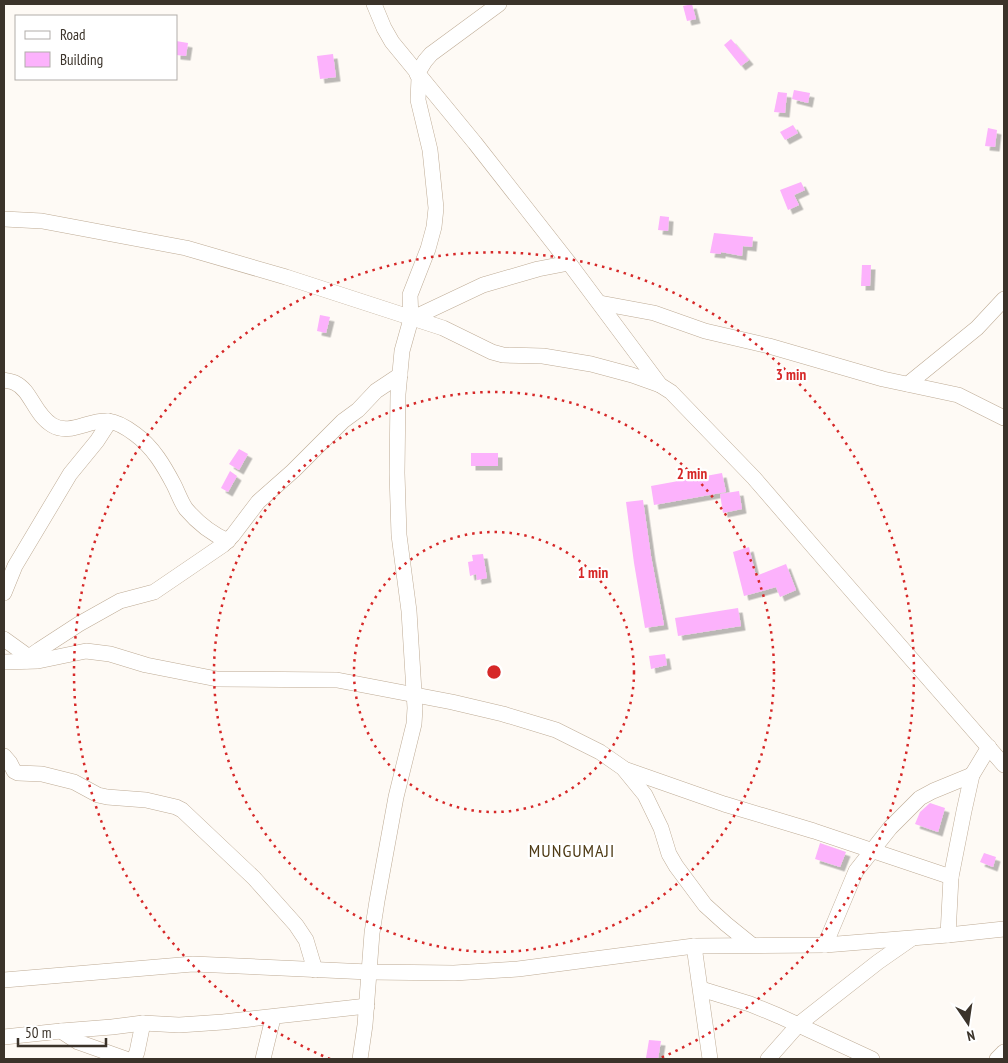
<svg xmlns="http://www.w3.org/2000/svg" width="1008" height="1063" font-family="'PT Sans Narrow',sans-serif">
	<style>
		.building { fill: #fcb2fc; filter: url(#shadow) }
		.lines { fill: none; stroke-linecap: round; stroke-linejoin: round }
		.minor-casing { stroke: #beab95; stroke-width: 16 }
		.minor { stroke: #fff; stroke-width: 15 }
		.ring { fill: none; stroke: #d62828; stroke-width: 2.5; stroke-dasharray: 2.5 5 }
		.labels { text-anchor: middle; stroke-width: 4.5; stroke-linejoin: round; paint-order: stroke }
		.quarter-label { font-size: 18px; letter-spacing: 1px; fill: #4f3b15; stroke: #fff }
		.centre { fill: #d62828; stroke: #fff; stroke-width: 2.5 }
		.ring-label { font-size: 15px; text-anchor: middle; font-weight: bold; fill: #d62828; stroke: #fff; stroke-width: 4.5; stroke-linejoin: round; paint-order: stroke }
	</style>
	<defs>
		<filter id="shadow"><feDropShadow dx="4.5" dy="4.5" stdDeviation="0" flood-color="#0004"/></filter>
	</defs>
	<rect width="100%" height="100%" fill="#fefaf5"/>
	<!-- building -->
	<g class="building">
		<polygon points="692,4 696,19 687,21 683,6"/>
		<polygon points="731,39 749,60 741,66 724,45"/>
		<polygon points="176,41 188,43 186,56 176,55"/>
		<polygon points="333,54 336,77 320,79 317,56"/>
		<polygon points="794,90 810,93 808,103 792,99"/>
		<polygon points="778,92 787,93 785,113 774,112"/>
		<polygon points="793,125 798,133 785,140 780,132"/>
		<polygon points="988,128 997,130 995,147 985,146"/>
		<polygon points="801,182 805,190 794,195 799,205 788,210 780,190"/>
		<polygon points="660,216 669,217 668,231 658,230"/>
		<polygon points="714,233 753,237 752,247 743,246 742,256 721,252 721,254 710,253"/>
		<polygon points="862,265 871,265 870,286 861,286"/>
		<polygon points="320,315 330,317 326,333 317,331"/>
		<polygon points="239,449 248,454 239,470 229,464"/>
		<rect x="471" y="453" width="27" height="13"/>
		<polygon points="230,471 237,476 228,492 221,488"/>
		<polygon points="722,473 726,492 654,505 651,486"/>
		<polygon points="739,491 742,509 723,513 720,494"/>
		<polygon points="643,500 651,556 664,625 645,628 634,563 626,502"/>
		<polygon points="749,547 756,576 786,564 796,590 780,597 776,587 744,596 733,552"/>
		<polygon points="483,554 487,578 477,580 476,574 470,576 468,562 473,561 472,555"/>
		<polygon points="738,608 741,626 678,636 675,618"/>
		<polygon points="665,654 667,665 651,669 649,656"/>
		<polygon points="930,803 945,808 938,832 915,824 920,812"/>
		<polygon points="820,843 846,852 840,867 815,859"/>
		<polygon points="984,853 996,857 993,867 980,862"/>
		<polygon points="649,1040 661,1041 658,1059 646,1058"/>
	</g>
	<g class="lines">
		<defs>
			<g id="minor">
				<polyline points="374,4 384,28 392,42 475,143 569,263 660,385 671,392 754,478 824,559 1004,765"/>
				<polyline points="4,219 42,221 186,248 286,277 443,328 492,352 503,355 543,356 591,364 632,375 660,385"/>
				<polyline points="600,303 654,313 705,331 769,346 883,379 958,395 1004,418"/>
				<polyline points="411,319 483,285 538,269 569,263"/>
				<path d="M4,380C7,381 12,381 15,383C31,390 34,414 52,425C70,436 89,419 108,421C118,422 127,428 135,434C153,447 164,466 174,485C178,493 181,502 186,509C197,522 212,534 228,541"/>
				<polyline points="908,384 977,328 1004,299"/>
				<polyline points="4,593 15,566 70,474 97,441 108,424 108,421"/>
				<polyline points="4,639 29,657"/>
				<polyline points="27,661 29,657 39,650 79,624 120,601 154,592 223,545 233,535 258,502 293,471 343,421 358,410 376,391 400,375"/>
				<polyline points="4,662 38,661 86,651 110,654 146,665 217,679 337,680 452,702 503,714 556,730 600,752 623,768 645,795 661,828 669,854 676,866 705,905 726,924 752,945"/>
				<polyline points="4,756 10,763 14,771 18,773 42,774 74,782 98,795 107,797 146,800 176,807 182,810 254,878 296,925 306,940 315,970"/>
				<polyline points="624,769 724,804 814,831 951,877"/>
				<polyline points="948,935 951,877 964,811 972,775 989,747"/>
				<polyline points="825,945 856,871 890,828 920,798 933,791 972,775"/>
				<polyline points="694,946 710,1059"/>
				<polyline points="4,980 193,964 369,972 454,973 518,969 694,946 825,945 948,935 1004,929"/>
				<polyline points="701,989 750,1004 779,1016 872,1059"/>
				<polyline points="61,1031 78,1042 126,1059"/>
				<polyline points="4,1037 61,1031 112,1027 143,1023 179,1025 223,1022 367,1006"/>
				<polyline points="134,1059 137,1052 143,1023"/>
				<polyline points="263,1059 273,1018"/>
				<polyline points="360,1059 365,1025 372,933 377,901 396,797 414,724 415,708 409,611 399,535 397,473 398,394 402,351 411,319 410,295 428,249 434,227 436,208 430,150 418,100 419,78 417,74 425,61 431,54 499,4"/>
				<polyline points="768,1059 799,1024 878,962 911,939"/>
				<polyline points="997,1059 1004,1052"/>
			</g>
		</defs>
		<!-- minor casing -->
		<use href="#minor" class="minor-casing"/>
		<!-- minor -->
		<use href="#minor" class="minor"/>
	</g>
	<!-- distance rings -->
	<g class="ring">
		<circle cx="494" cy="672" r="140"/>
		<circle cx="494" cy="672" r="280"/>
		<path d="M330 1059A420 420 0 1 1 658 1059"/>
	</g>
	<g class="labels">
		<!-- quarter labels -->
		<g class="quarter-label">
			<text x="572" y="857">MUNGUMAJI</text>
		</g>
	</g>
	<circle cx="494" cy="672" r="8" class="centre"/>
	<g class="ring-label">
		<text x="791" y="380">3 min</text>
		<text x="692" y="479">2 min</text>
		<text x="593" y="578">1 min</text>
	</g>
	<!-- border -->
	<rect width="1008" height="1063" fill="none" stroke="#3b332a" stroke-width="10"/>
	<!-- legend -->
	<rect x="15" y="15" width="162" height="65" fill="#ffffff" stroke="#b1adaa"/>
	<rect x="25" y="31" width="25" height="8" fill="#ffffff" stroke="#b1adaa"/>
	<text x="60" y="40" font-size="15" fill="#3b332a">Road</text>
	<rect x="25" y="52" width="25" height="15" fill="#fcb2fc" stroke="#b1adaa"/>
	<text x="60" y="65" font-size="15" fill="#3b332a">Building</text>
	<!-- north arrow -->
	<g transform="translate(968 1023) rotate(167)" stroke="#ffffff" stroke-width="4" paint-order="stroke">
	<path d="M0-4L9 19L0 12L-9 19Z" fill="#3b332a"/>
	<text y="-8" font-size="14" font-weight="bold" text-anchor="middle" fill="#3b332a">N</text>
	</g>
	<!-- scale -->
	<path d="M18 1038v8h88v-8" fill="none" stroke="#3b332a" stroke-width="2.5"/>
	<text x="25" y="1038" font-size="15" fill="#3b332a" stroke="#ffffff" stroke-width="4" paint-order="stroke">50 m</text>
</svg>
